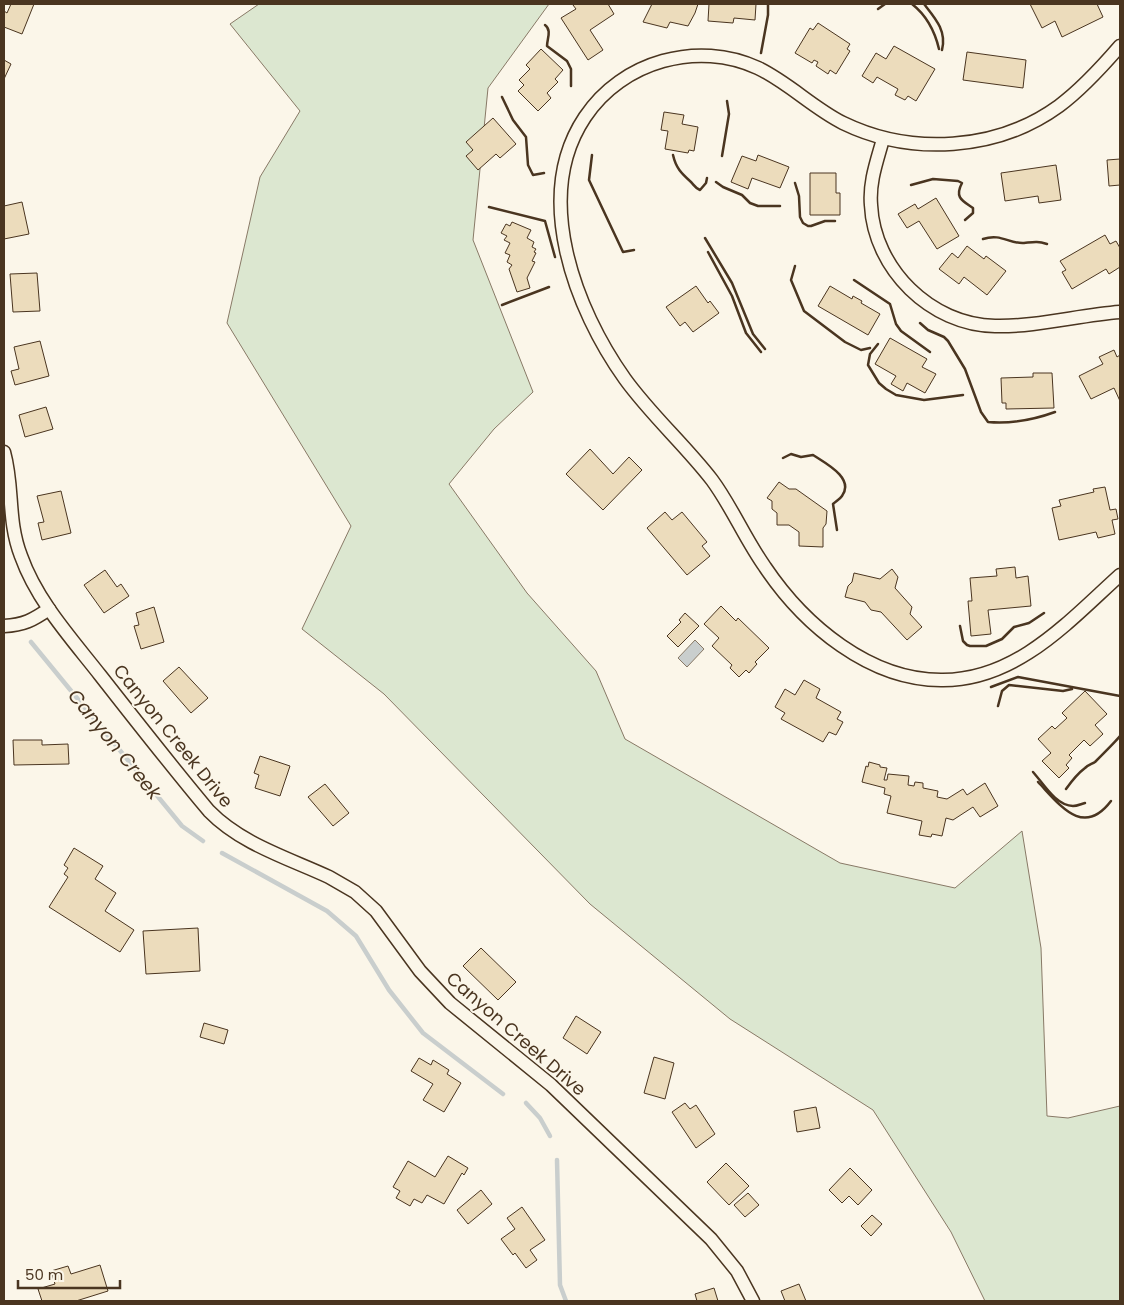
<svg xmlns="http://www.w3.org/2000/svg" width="1124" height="1305" font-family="Poppins,sans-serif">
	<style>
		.green { fill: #dce7d0; stroke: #887966 }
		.water { fill: #c9cecd; stroke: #887966 }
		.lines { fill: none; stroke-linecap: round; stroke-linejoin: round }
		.stream { stroke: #c9cecd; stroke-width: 4.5 }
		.building { fill: #ecdcbc; stroke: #4a3520 }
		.street-casing { stroke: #4a3520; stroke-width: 15 }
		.street { stroke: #fbf6e9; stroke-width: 12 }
		.wall { stroke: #4a3520; stroke-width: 2.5 }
		.labels { text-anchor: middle; stroke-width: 4; stroke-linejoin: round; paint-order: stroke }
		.street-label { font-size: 18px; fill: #4a3520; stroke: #fbf6e9 }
		.water-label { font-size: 19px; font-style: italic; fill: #4a3520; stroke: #fbf6e9 }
	</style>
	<rect width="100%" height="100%" fill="#fbf6e9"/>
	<!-- green -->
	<polygon class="green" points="259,4 549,4 488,88 473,240 533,392 494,429 449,484 527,593 596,671 625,739 840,863 955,888 1022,831 1041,948 1047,1116 1068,1118 1120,1106 1120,1301 985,1301 951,1232 873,1110 730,1019 590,904 384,694 302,629 351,526 227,323 260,177 300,111 230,24"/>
	<!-- water -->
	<polygon class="water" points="695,640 704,649 687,667 678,658"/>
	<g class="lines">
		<!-- stream -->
		<g class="stream">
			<polyline points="31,642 182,826 203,841"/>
			<polyline points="222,853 327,911 356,936 389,990 423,1033 503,1094"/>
			<polyline points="526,1103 540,1118 550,1136"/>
			<polyline points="557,1160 560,1285 566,1301"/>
		</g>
	</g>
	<!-- building -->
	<g class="building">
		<polygon points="11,4 34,4 22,34 4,27 4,11 7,13"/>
		<polygon points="575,4 608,4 614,14 590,30 603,50 588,60 561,18 576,9 573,5"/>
		<polygon points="652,4 698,4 695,13 688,26 670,22 667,28 643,22"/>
		<polygon points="709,4 756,4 755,20 734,18 733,23 708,21"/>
		<polygon points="1030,4 1097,4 1103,17 1062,37 1055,21 1042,28"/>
		<polygon points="818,23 850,44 847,49 850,51 836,74 830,70 828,74 816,66 818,62 814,60 812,63 795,53 810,28 813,30"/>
		<polygon points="894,46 935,69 916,101 908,96 905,100 895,95 898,89 877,77 873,83 862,76 876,53 886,59"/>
		<polygon points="541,49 563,70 555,79 558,82 547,93 551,98 538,111 518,91 524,85 519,80 530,69 526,65"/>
		<polygon points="967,52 1026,60 1023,88 963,80"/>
		<polygon points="4,60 11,64 4,79"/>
		<polygon points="664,112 684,115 682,124 698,127 694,151 689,150 688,153 665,149 668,131 661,130"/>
		<polygon points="493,118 516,144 500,158 496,154 478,170 466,156 473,150 466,142"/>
		<polygon points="758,155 789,167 780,188 752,178 748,189 731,182 742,156 756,161"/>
		<polygon points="1120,159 1120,185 1109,186 1107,160"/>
		<polygon points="1056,165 1061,200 1039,203 1038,196 1005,201 1001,173"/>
		<polygon points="810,173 836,173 836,193 840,193 840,215 810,215"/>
		<polygon points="936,198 959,236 937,249 919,221 907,228 898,214 915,204 918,209"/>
		<polygon points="22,202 29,234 4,239 4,206"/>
		<polygon points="512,222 531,230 527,238 534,242 532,247 536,249 534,252 536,253 532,261 535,262 527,278 530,288 517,292 509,269 512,265 507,262 510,255 505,253 510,243 504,240 507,236 501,233 506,224 510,226"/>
		<polygon points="1105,235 1110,244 1116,241 1120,248 1120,267 1109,274 1106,269 1072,289 1062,272 1066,270 1060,261"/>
		<polygon points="967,246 984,259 986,256 1006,271 987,295 964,277 959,284 939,269 952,253 958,258"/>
		<polygon points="37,273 40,311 13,312 10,274"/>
		<polygon points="696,286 708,303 710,301 719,313 693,332 685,322 680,326 666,307"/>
		<polygon points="830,286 852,299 853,296 862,301 861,303 880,314 868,335 818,306"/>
		<polygon points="890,338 927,359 922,367 936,374 925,393 907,383 903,391 891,384 896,376 875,364"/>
		<polygon points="40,341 49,376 15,385 11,371 19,369 14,347"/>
		<polygon points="1114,350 1117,357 1120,355 1120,401 1114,388 1091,399 1079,376 1103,364 1099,357"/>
		<polygon points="1033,373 1052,373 1054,408 1006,409 1006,403 1002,403 1001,378 1033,377"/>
		<polygon points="46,407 53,429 25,437 19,415"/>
		<polygon points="590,449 613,474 629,457 642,470 603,510 566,474"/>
		<polygon points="779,482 789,489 796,489 827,511 826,524 823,528 823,547 799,546 799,532 789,525 777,525 777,513 772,509 772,501 767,498"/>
		<polygon points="1105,487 1110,510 1116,509 1118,519 1112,520 1115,534 1098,538 1096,532 1059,540 1052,508 1061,506 1059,500 1094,492 1093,489"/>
		<polygon points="61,491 71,533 42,540 38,523 44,522 37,496"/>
		<polygon points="665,512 672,520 682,512 707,542 702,546 710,556 687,575 647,528"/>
		<polygon points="1015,567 1016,578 1028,576 1031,606 988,610 991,634 971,636 968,601 972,601 970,578 997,576 996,569"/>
		<polygon points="892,569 898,577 895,588 912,607 910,614 922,627 907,640 881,612 871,610 865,602 845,597 848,586 852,582 854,573 880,579"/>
		<polygon points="105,570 117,587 121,584 129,596 104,613 84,585"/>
		<polygon points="721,606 736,621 738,618 769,648 755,662 757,664 749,673 746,670 739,677 730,668 732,665 712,646 719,638 704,624"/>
		<polygon points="154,607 164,642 141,649 134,626 139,625 136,613"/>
		<polygon points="685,613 699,626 678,647 667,636 681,622 679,620"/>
		<polygon points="179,667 208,698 191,713 163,681"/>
		<polygon points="804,680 820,689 816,698 841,712 837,719 843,722 836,735 829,732 823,742 781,719 785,713 775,707 785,689 795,695"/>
		<polygon points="1085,691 1107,714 1095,725 1103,734 1090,746 1084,740 1069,755 1072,758 1066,765 1069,768 1059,778 1042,761 1051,753 1038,739 1052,726 1055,729 1067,718 1062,713"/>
		<polygon points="13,740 42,740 42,745 68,744 69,764 14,765"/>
		<polygon points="260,756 290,766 280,796 255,788 259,775 254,773"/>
		<polygon points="869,762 880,765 880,767 887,768 884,780 887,780 888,774 909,776 908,785 914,786 915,782 923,783 923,788 938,791 937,797 947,799 963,789 967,795 985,783 998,806 980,817 973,807 953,820 946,818 942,836 932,834 931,837 919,835 922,821 887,813 891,796 884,794 885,788 862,782 866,766 868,767"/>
		<polygon points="325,784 349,813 333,826 308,797"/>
		<polygon points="74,848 103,866 95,879 116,893 105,911 134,930 120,952 49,907 68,877 64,874 68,868 64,865"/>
		<polygon points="198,928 200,971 146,974 143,931"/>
		<polygon points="481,948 516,982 498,1000 463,966"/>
		<polygon points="576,1016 601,1032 587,1054 563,1038"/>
		<polygon points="204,1023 228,1030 224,1044 200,1037"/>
		<polygon points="654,1057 674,1063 665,1099 644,1093"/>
		<polygon points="419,1058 431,1065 433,1060 449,1070 447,1074 461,1083 444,1112 423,1100 433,1084 411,1071"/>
		<polygon points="685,1103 690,1109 696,1105 715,1134 696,1148 672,1112"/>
		<polygon points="816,1107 820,1128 797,1132 794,1111"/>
		<polygon points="448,1156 468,1168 464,1175 462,1173 444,1204 427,1195 422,1203 414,1199 410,1206 396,1198 400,1191 393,1187 408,1161 435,1177"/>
		<polygon points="726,1163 749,1186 729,1205 707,1182"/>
		<polygon points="850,1168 872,1190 858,1205 849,1196 842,1203 829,1190"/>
		<polygon points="481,1190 492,1204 468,1224 457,1210"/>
		<polygon points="748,1193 759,1205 745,1217 734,1205"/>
		<polygon points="522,1207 545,1240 530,1250 537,1260 526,1268 515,1253 513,1255 501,1239 515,1229 507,1218"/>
		<polygon points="872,1215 882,1224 871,1236 861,1226"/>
		<polygon points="100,1265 108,1291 76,1301 42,1301 38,1289 55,1284 51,1271 68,1266 71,1274"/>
		<polygon points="799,1284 806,1301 785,1301 781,1291"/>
		<polygon points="714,1288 718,1301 697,1301 695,1294"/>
	</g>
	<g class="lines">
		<defs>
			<g id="street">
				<path d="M1120,46C1101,68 1082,89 1059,106C997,151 911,156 843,123C813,108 789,83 758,68C698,40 622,61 585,117C532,196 575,309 625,379C651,415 685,445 712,480C732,507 745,539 765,567C804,625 870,681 943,680C1017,680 1069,621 1120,575"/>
				<path d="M883,139C877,161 869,182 871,205C874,269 931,325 995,326C1037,327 1079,315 1120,312"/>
				<path d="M4,452C14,488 7,520 21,556C37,601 71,638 100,675C136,721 172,767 209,811C241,844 288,858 329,877L355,892L376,911L420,971L450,1003L551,1085L711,1239L737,1271L753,1301"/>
				<path d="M4,626C24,625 33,620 49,609"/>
			</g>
		</defs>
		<!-- street casing -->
		<use href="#street" class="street-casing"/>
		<!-- street -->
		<use href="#street" class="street"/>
		<!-- wall -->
		<g class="wall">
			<path d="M912,4C926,15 935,32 939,49"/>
			<path d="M924,4C935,18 947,31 942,50"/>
			<polyline points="878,9 885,4"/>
			<path d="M545,25C552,30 547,39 547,46L567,61L571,69V86"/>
			<polyline points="761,53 768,15 768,4"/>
			<polyline points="502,97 513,120 526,137 528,165 533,175 544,173"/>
			<polyline points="592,155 589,180 623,252 634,250"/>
			<path d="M673,155C676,168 681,173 691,182C694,185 695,188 700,190L706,183L707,178"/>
			<polyline points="722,156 729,114 727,101"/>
			<polyline points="716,182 723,187 742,195 750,203 758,206 780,206"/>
			<polyline points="795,183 799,196 800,217 803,223 808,226 811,226 825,221 835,221"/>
			<path d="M911,185L933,179L958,181L962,183C954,198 963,201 973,208V213L965,220"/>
			<polyline points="489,207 545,221 555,257"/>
			<polyline points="705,238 732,283 753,334 765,349"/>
			<path d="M983,239C1001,233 1009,244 1024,243C1034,242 1037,241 1047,244"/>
			<polyline points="708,252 732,296 746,333 761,352"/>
			<polyline points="795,266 791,280 804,311 845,342 861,350 870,348"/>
			<polyline points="854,280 890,304 896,324 901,331 930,352"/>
			<polyline points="502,305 549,287"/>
			<path d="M920,323L928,330L944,337L948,341L965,369L981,412L988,422C1011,424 1033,420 1055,412"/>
			<polyline points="878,344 870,354 868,365 879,383 886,389 896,395 924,400 963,395"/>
			<path d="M783,458L791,454L801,457L813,455C825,463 855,478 842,496C840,499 836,501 833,504L837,530"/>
			<polyline points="960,626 963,641 967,645 970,646 986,646 1002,639 1014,627 1029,623 1044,613"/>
			<polyline points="991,687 1018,677 1120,696"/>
			<polyline points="998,706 1002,691 1009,685 1063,691 1072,689"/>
			<path d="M1033,772C1043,783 1056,806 1073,806C1077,806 1081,804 1085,803"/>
			<path d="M1038,782C1060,805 1083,838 1111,801"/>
			<path d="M1066,789C1071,782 1077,774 1085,768C1088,765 1092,764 1095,762C1100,757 1117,740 1120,736"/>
		</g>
	</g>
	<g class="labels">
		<!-- street labels -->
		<g class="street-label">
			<text transform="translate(173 736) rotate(51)" y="6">Canyon Creek Drive</text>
			<text transform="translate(516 1034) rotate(41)" y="6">Canyon Creek Drive</text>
		</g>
		<!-- water labels -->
		<g class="water-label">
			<text transform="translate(115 744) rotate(51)" y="7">Canyon Creek</text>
		</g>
	</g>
	<!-- border -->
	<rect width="1124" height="1305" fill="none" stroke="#4a3520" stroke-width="10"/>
	<!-- scale -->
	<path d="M18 1280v8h102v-8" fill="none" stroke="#4a3520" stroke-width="2.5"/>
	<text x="25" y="1280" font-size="15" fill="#4a3520" stroke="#fbf6e9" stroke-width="4" paint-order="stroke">50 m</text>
</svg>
